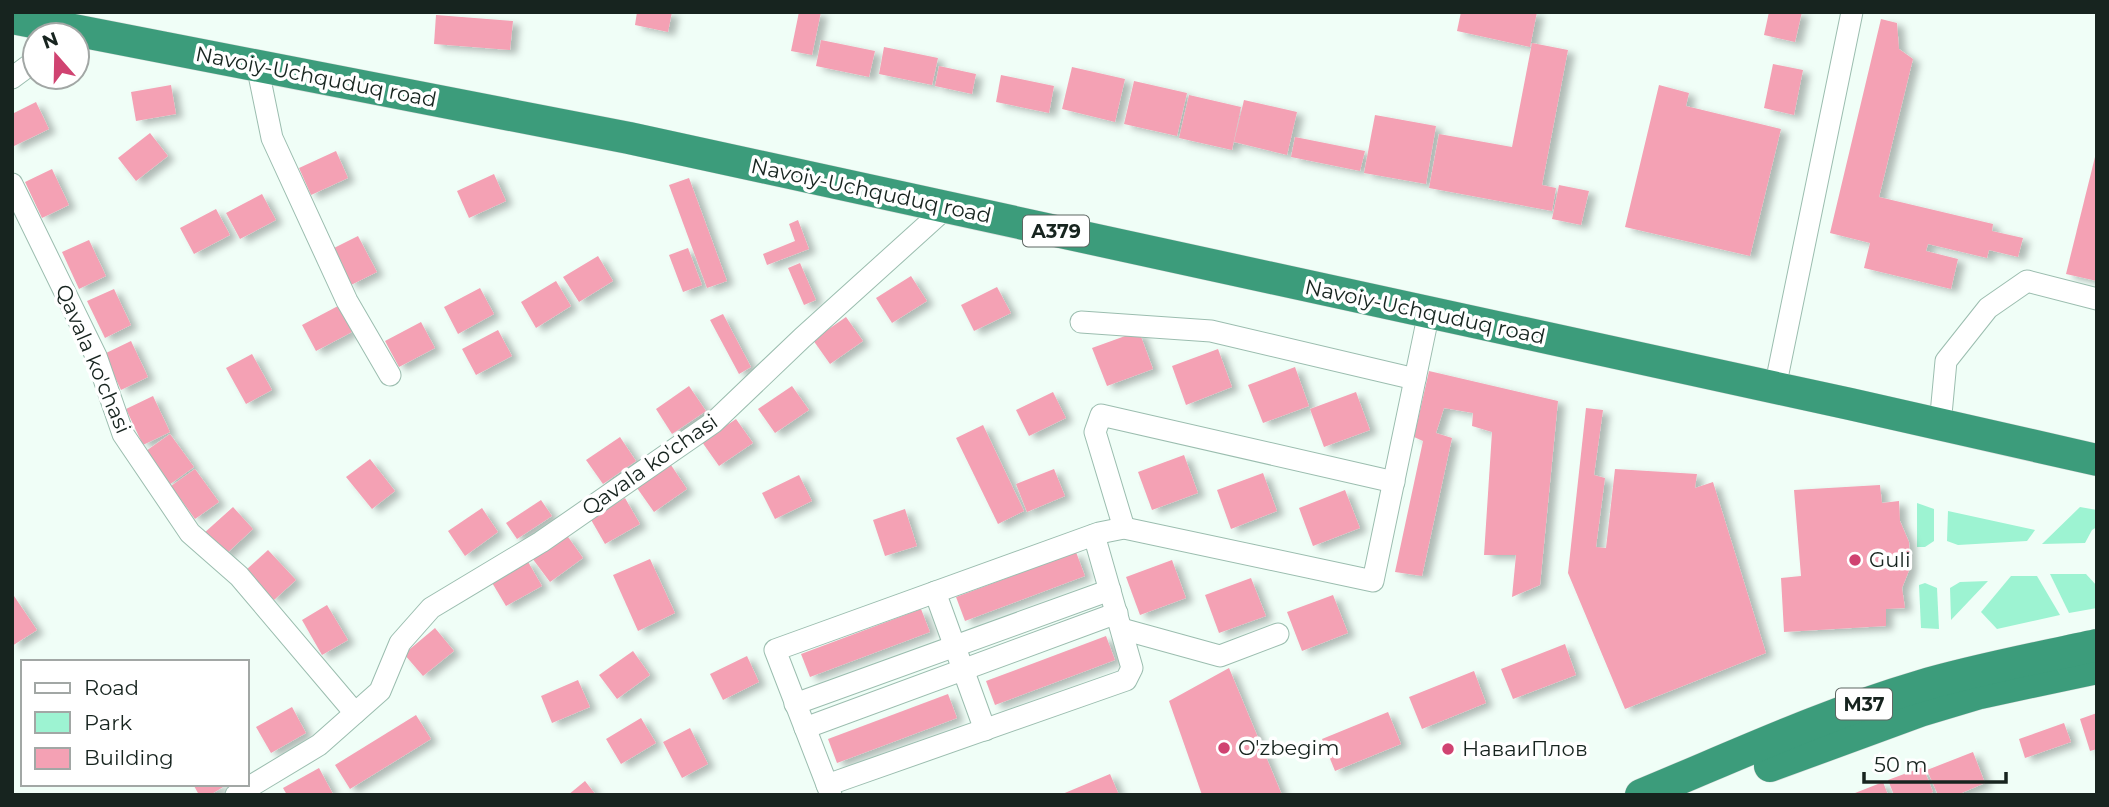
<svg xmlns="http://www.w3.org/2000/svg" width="2109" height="807" font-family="Montserrat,sans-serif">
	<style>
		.green { fill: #9df3d2 }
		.building { fill: #f4a1b4; filter: url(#shadow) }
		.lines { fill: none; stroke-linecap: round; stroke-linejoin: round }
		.minor-casing { stroke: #9bbdaf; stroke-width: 23 }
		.highway-casing { stroke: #dadcdb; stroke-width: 33 }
		.minor { stroke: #fff; stroke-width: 21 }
		.highway { stroke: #3c9c7b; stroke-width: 32 }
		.poi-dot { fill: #d04371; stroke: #fff; stroke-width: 2.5 }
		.labels { text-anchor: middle; stroke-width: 7; stroke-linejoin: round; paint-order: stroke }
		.shield { fill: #fff; stroke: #5d6662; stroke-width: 2 }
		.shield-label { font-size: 19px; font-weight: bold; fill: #17241f }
		.street-label { font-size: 21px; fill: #17241f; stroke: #fff }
		.poi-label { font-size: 21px; fill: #17241f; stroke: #fff; text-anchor: start }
	</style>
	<defs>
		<filter id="shadow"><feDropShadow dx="7" dy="4" stdDeviation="3.5" flood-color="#0004"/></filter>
	</defs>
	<rect width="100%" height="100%" fill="#f0fef7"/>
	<!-- green -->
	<g class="green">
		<polygon points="1917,503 1934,509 1934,541 1925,547 1917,547"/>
		<polygon points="2080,507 2097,510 2097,527 2092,530 2085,543 2042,544"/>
		<polygon points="1948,511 2035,530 2027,541 1958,545 1947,541"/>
		<polygon points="2050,574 2086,574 2097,586 2097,608 2069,613"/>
		<polygon points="2011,576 2037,576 2060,615 1997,629 1981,612"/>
		<polygon points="1988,581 1951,620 1950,588 1960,582"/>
		<polygon points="1925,583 1937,588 1939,629 1921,628 1919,585"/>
	</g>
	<!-- building -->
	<g class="building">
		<polygon points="637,12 672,12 668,32 635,25"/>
		<polygon points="799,12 821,12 812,55 791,51"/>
		<polygon points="1461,12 1537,12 1530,47 1457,31"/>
		<polygon points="1769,12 1802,12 1795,42 1764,35"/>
		<polygon points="436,15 513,21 510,50 434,44"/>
		<polygon points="1881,19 1897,23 1899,49 1913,59 1879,197 1993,224 1992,231 2023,238 2018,257 1989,250 1987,258 1928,244 1926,251 1958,259 1951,289 1864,268 1870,243 1830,233"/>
		<polygon points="821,40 875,51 869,77 816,66"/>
		<polygon points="1532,43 1568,50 1542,185 1556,188 1552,211 1429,188 1439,134 1512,147"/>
		<polygon points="884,47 938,58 932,85 879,74"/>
		<polygon points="1773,64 1803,70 1794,115 1764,108"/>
		<polygon points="939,66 976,74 972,94 935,86"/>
		<polygon points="1072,67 1125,79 1115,122 1062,109"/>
		<polygon points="1001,75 1054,86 1049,113 996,102"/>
		<polygon points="1134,81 1187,93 1177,136 1124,124"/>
		<polygon points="171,85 176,114 136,121 131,92"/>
		<polygon points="1659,85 1689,93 1686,106 1781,129 1750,256 1625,227"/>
		<polygon points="1189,95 1241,107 1232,150 1179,138"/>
		<polygon points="1244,100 1297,112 1287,155 1234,142"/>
		<polygon points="36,102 49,129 12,147 12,114"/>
		<polygon points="1375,115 1436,126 1426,184 1364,173"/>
		<polygon points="150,133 168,156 136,181 118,158"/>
		<polygon points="1295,137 1365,151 1360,171 1291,157"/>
		<polygon points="336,151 348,178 311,195 299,168"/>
		<polygon points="2096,153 2097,153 2097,281 2066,274"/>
		<polygon points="52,169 69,205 42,218 25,182"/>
		<polygon points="494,174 506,201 469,218 457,191"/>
		<polygon points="689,178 727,281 707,288 669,185"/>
		<polygon points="1559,185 1589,191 1581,225 1552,219"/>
		<polygon points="262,194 276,220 240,239 226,213"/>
		<polygon points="216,209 230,235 194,254 180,228"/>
		<polygon points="798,220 809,249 767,265 763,254 795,241 789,224"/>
		<polygon points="358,236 377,272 351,285 332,249"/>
		<polygon points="89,240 106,276 79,289 62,252"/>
		<polygon points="688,248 702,285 683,292 669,255"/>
		<polygon points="598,256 613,281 579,302 563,277"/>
		<polygon points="800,263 816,300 804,305 788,268"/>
		<polygon points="911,276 927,301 892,323 876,298"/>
		<polygon points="556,281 571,306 536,328 521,302"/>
		<polygon points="997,287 1011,313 974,331 961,305"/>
		<polygon points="480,288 494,314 458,334 444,307"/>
		<polygon points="114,289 131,325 105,338 87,301"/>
		<polygon points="338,306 352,332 316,351 302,325"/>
		<polygon points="723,314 751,367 739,374 710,320"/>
		<polygon points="846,317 863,341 830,364 813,340"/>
		<polygon points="421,322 435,348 399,367 385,341"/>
		<polygon points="498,330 512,356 476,375 462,349"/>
		<polygon points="1139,331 1153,369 1107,386 1092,348"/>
		<polygon points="131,341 148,377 121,390 104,354"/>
		<polygon points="1218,349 1232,387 1186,405 1172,366"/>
		<polygon points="252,354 272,390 246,404 226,368"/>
		<polygon points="1295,367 1309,406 1263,423 1248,385"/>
		<polygon points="1429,371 1558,401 1540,585 1512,597 1516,555 1484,555 1492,432 1472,426 1473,413 1444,408 1436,433 1452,438 1422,576 1395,572 1423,441 1414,437"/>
		<polygon points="689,386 706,411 672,434 656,409"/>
		<polygon points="792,386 809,410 775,433 758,409"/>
		<polygon points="1053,392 1066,418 1029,436 1016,410"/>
		<polygon points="1356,392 1370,430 1324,447 1310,409"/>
		<polygon points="153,396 170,432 143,445 126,409"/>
		<polygon points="1586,408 1603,410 1594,475 1605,478 1596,547 1606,548 1615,469 1697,474 1695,488 1713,482 1766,653 1625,709 1568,573"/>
		<polygon points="736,419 753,443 719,466 702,442"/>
		<polygon points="983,425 1024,511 998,524 956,438"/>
		<polygon points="170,434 194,467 169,485 146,451"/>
		<polygon points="620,437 636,461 603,484 586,460"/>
		<polygon points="1184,455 1198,493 1152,510 1138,472"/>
		<polygon points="370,459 395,491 372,509 346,477"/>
		<polygon points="671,465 687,489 654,512 637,488"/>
		<polygon points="195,469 219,502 195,519 171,486"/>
		<polygon points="1054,469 1065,496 1027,512 1016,484"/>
		<polygon points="1263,473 1277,511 1231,529 1217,490"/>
		<polygon points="799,475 812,501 775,519 762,493"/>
		<polygon points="1880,485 1882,503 1899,501 1900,521 1909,542 1910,568 1902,588 1905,608 1886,609 1886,626 1784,632 1781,578 1801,576 1794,490"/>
		<polygon points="1345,490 1360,528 1313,546 1299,508"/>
		<polygon points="625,498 640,524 605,544 590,518"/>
		<polygon points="541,500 552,516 517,539 506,523"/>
		<polygon points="233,507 253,529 224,556 203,534"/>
		<polygon points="482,508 498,532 465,556 448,531"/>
		<polygon points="905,509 917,546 885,556 873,520"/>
		<polygon points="566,534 583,558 550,582 532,558"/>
		<polygon points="268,550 296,580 274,600 246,570"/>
		<polygon points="1076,552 1085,576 965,621 956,597"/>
		<polygon points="650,559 675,613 638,631 613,575"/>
		<polygon points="527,560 542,586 506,606 491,581"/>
		<polygon points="1172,560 1186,598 1140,615 1126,577"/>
		<polygon points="1251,578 1266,616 1219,633 1205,595"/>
		<polygon points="12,593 37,630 12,646"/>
		<polygon points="1333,595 1348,633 1302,651 1287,612"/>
		<polygon points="327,605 348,640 322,655 302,620"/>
		<polygon points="921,609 930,632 810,677 801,654"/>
		<polygon points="435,628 454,651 423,676 404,654"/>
		<polygon points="1106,636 1115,660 995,705 986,681"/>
		<polygon points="1565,644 1576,675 1513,699 1501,669"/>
		<polygon points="633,651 650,675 617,699 599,675"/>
		<polygon points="747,656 759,682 723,700 710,674"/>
		<polygon points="1229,668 1282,795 1202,795 1169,701"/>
		<polygon points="1474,671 1486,703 1422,729 1409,697"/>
		<polygon points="578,680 590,707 552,723 541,696"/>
		<polygon points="948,694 957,718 837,763 828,739"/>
		<polygon points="292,707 306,733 271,753 256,727"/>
		<polygon points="1388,712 1401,744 1335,771 1322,739"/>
		<polygon points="2097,713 2097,749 2090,751 2080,719"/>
		<polygon points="416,715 431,739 350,789 335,765"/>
		<polygon points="641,718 656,743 621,764 606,739"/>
		<polygon points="2064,723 2071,742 2025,758 2019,739"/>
		<polygon points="690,728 708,764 682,778 663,742"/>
		<polygon points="1973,752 1985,783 1957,795 1938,795 1927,770"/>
		<polygon points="1923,767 1933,792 1927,795 1894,795 1888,780"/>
		<polygon points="319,768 333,794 287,795 283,788"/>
		<polygon points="1110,774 1119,795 1060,795"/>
		<polygon points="585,781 596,795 568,795"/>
		<polygon points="1883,782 1888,795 1850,795"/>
		<polygon points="193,784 228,784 210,795 199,795"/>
	</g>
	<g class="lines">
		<defs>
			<g id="minor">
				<polyline points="257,65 272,138 347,301 390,375"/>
				<polyline points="12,78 35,61"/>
				<polyline points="12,184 96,356 123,434 190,533 239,576 355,713"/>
				<polyline points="1081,322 1211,331 1415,379"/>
				<polyline points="1775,388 1852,12"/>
				<polyline points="1940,425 1946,361 1988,308 2027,281 2097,299"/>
				<polyline points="1124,528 1095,432 1101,415 1394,482"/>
				<polyline points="935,592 985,730"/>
				<polyline points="1122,629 1220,656 1278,634"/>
				<polyline points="795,704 1110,590"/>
				<polyline points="805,728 1117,613"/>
				<polyline points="827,785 1126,680 1132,668 1094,535"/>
				<polyline points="236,795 319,745 380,691 400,643 431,608 541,542 714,422 802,338 947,207"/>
				<polyline points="831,795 775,650 1099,533 1124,528 1373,581 1429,312"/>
			</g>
			<g id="highway">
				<polyline points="12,18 629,138 1850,404 2097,460"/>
				<polyline points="1770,766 1920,711 1980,693 2097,668"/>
				<path d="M1641,795C1733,757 1825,714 1920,686C1978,669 2038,658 2097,645"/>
			</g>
		</defs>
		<!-- minor casing -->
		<use href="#minor" class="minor-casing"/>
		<!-- highway casing -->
		<use href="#highway" class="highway-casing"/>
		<!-- minor -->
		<use href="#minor" class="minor"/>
		<!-- highway -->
		<use href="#highway" class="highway"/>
	</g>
	<!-- markers -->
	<g class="poi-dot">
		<circle cx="1855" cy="560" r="7"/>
		<circle cx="1224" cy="748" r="7"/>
		<circle cx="1448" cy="749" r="7"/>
	</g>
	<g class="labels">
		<!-- shield labels -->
		<g class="shield">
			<rect x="1023" y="215.5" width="66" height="31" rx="5"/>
			<rect x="1836" y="688.5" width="56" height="31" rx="5"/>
		</g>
		<g class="shield-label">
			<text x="1056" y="238">A379</text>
			<text x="1864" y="711">M37</text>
		</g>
		<!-- street labels -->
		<g class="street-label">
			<text transform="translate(316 77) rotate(11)" y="7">Navoiy-Uchquduq road</text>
			<text transform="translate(871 191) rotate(12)" y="7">Navoiy-Uchquduq road</text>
			<text transform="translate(1425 312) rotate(12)" y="7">Navoiy-Uchquduq road</text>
			<text transform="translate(93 359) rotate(67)" y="7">Qavala ko'chasi</text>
			<text transform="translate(650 465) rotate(-35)" y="7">Qavala ko'chasi</text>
		</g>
		<!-- poi labels -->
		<g class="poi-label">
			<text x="1869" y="567">Guli</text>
			<text x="1238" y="755">O'zbegim</text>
			<text x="1462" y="756">НаваиПлов</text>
		</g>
	</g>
	<!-- border -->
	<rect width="2109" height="807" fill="none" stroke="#17241f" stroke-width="28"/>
	<!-- legend -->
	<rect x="21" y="660" width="228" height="126" fill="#ffffff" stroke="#a2a7a5" stroke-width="2"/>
	<rect x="35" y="683" width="35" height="10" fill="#ffffff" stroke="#a2a7a5" stroke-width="2"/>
	<text x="84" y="695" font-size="21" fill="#17241f">Road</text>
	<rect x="35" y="712" width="35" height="21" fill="#9df3d2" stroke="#a2a7a5" stroke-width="2"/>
	<text x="84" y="730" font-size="21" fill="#17241f">Park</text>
	<rect x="35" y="748" width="35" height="21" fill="#f4a1b4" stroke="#a2a7a5" stroke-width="2"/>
	<text x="84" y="765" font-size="21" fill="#17241f">Building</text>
	<!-- north arrow -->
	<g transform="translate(56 56) rotate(340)"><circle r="33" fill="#ffffff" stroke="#a2a7a5" stroke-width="2"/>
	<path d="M0-5L12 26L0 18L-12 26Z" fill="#d04371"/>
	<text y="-10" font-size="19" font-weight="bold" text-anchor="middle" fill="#17241f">N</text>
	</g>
	<!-- scale -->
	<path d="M1864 772v10h142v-10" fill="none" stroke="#17241f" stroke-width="3.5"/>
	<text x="1874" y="772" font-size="21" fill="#17241f" stroke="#ffffff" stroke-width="5" paint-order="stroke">50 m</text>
</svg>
